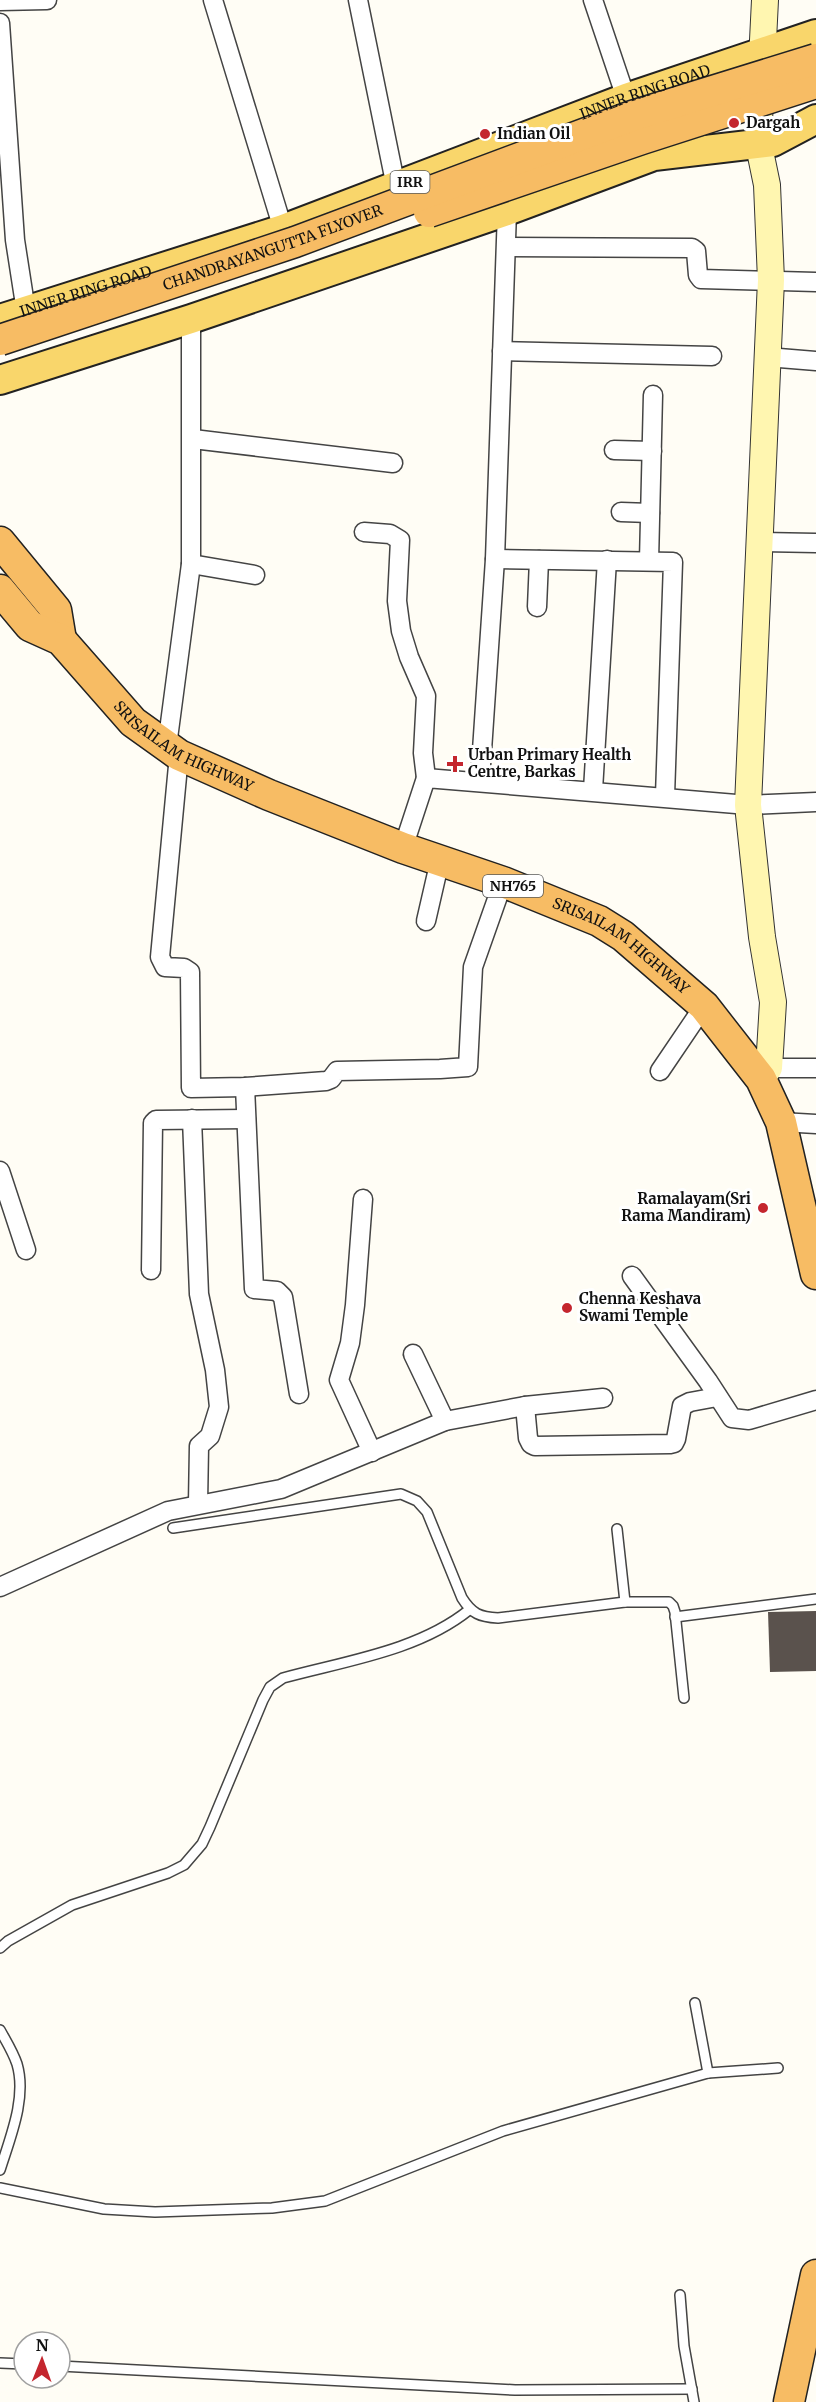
<svg xmlns="http://www.w3.org/2000/svg" width="816" height="2402" font-family="Merriweather,serif">
	<style>
		.building { fill: #5a524d }
		.lines { fill: none; stroke-linecap: round; stroke-linejoin: round }
		.service-casing { stroke: #444; stroke-width: 12 }
		.minor-casing { stroke: #444; stroke-width: 21 }
		.secondary-casing { stroke: #333; stroke-width: 28 }
		.primary-casing { stroke: #222; stroke-width: 32 }
		.trunk-casing { stroke: #222; stroke-width: 33 }
		.service { stroke: #fff; stroke-width: 9 }
		.minor { stroke: #fff; stroke-width: 18 }
		.secondary { stroke: #fff6b0; stroke-width: 26 }
		.primary { stroke: #f9d66b; stroke-width: 28 }
		.trunk { stroke: #f7bc64; stroke-width: 30 }
		.trunk-bridge-casing { stroke: #222; stroke-width: 33; stroke-linecap: butt }
		.trunk-bridge { stroke: #f7bc64; stroke-width: 30 }
		.poi-dot { fill: #c4262e; stroke: #fff; stroke-width: 2 }
		.labels { text-anchor: middle; stroke-width: 6; stroke-linejoin: round; paint-order: stroke }
		.shield { fill: #fff; stroke: #585858; stroke-width: 1.5 }
		.shield-label { font-size: 14px; font-weight: bold; fill: #111 }
		.street-label { font-size: 15px; fill: #111; stroke: #fff }
		.poi-label { font-size: 15px; font-weight: bold; fill: #111; stroke: #fff; text-anchor: start }
	</style>
	<rect width="100%" height="100%" fill="#fffdf5"/>
	<!-- building -->
	<polygon class="building" points="816,1611 816,1671 770,1672 768,1612"/>
	<g class="lines">
		<defs>
			<g id="service">
				<path d="M173,1528L401,1494L417,1501L427,1512L462,1598C472,1614 480,1617 498,1618L625,1602H669L673,1606L675,1612L684,1698"/>
				<polyline points="617,1529 625,1602"/>
				<polyline points="675,1617 816,1599"/>
				<path d="M0,1948L8,1941L72,1905L168,1873L184,1865L202,1844L210,1827L263,1700L270,1687L283,1678C345,1661 418,1651 469,1610"/>
				<polyline points="695,2003 708,2073"/>
				<path d="M0,2030C6,2041 13,2052 17,2064C27,2098 10,2138 0,2170"/>
				<polyline points="0,2188 104,2209 155,2212 272,2208 325,2201 503,2131 708,2073 778,2068"/>
				<polyline points="680,2295 684,2346 694,2402"/>
				<polyline points="0,2363 24,2364"/>
				<polyline points="60,2366 515,2390 692,2389"/>
			</g>
			<g id="minor">
				<polyline points="213,0 283,229"/>
				<polyline points="358,0 396,187"/>
				<polyline points="593,0 626,98"/>
				<polyline points="0,1 47,0"/>
				<polyline points="0,23 15,240 26,311"/>
				<polyline points="507,247 692,248 696,251 698,275 701,279 816,282"/>
				<polyline points="502,351 712,356"/>
				<polyline points="767,357 816,361"/>
				<polyline points="193,439 393,463"/>
				<polyline points="614,450 652,451"/>
				<polyline points="621,512 650,513"/>
				<polyline points="364,532 390,534 400,540 397,601 401,631 409,657 426,696 423,753 426,778"/>
				<polyline points="758,542 816,543"/>
				<polyline points="495,559 673,562 665,796"/>
				<polyline points="649,561 653,395"/>
				<polyline points="191,564 255,575"/>
				<polyline points="537,607 539,560"/>
				<polyline points="167,746 191,564 191,319"/>
				<polyline points="179,755 160,957 165,967 184,968 190,972 191,1088 245,1087 326,1081 331,1079 337,1071 440,1069 468,1067 473,967 503,882"/>
				<polyline points="480,780 495,559 507,211"/>
				<polyline points="593,790 607,560"/>
				<polyline points="403,848 426,778 748,805 816,802"/>
				<polyline points="426,921 440,860"/>
				<polyline points="769,1068 816,1068"/>
				<polyline points="660,1071 704,1006"/>
				<polyline points="245,1087 254,1289 277,1291 283,1297 299,1394"/>
				<polyline points="192,1119 199,1294 215,1370 219,1407 210,1436 199,1446 198,1504"/>
				<polyline points="781,1122 816,1124"/>
				<polyline points="0,1171 26,1250"/>
				<polyline points="363,1199 355,1305 350,1343 339,1380 372,1452"/>
				<polyline points="151,1270 153,1123 156,1120 246,1119"/>
				<polyline points="632,1276 708,1381 732,1418 749,1420 816,1400"/>
				<polyline points="413,1354 445,1421"/>
				<polyline points="525,1406 528,1438 531,1444 535,1446 670,1444 674,1443 676,1439 682,1406 690,1402 717,1397"/>
				<polyline points="0,1587 168,1511 281,1489 445,1421 525,1406 603,1398"/>
			</g>
			<polyline id="secondary" points="761,1079 769,1068 773,1002 762,937 748,805 771,280 767,185 760,151 759,121 765,0"/>
			<g id="primary">
				<path id="s1" d="M0,319L283,229L626,98L816,34"/>
				<polyline points="0,380 191,319 507,211 654,156 773,142 816,119"/>
			</g>
			<g id="trunk">
				<polyline points="0,542 56,610 61,640"/>
				<path id="s2" d="M0,590L30,626L61,640L133,722L179,755L269,795L403,848L503,882L599,921L623,936L704,1006L761,1079L781,1122L816,1274"/>
				<polyline points="789,2402 816,2275"/>
			</g>
		</defs>
		<!-- service casing -->
		<use href="#service" class="service-casing"/>
		<!-- minor casing -->
		<use href="#minor" class="minor-casing"/>
		<!-- secondary casing -->
		<use href="#secondary" class="secondary-casing"/>
		<!-- primary casing -->
		<use href="#primary" class="primary-casing"/>
		<!-- trunk casing -->
		<use href="#trunk" class="trunk-casing"/>
		<!-- service -->
		<use href="#service" class="service"/>
		<!-- minor -->
		<use href="#minor" class="minor"/>
		<!-- secondary -->
		<use href="#secondary" class="secondary"/>
		<!-- primary -->
		<use href="#primary" class="primary"/>
		<!-- trunk -->
		<use href="#trunk" class="trunk"/>
		<defs>
			<g id="trunk-bridge">
				<polyline points="429,212 642,139 816,83"/>
				<path id="s3" d="M0,340L295,242L632,116L816,59"/>
			</g>
		</defs>
		<!-- trunk-bridge casing -->
		<use href="#trunk-bridge" class="trunk-bridge-casing"/>
		<!-- trunk-bridge -->
		<use href="#trunk-bridge" class="trunk-bridge"/>
	</g>
	<!-- markers -->
	<g class="poi-dot">
		<circle cx="734" cy="123" r="6"/>
		<circle cx="485" cy="134" r="6"/>
		<path d="M452 755h6v6h6v6h-6v6h-6v-6h-6v-6h6z"/>
		<circle cx="763" cy="1208" r="6"/>
		<circle cx="567" cy="1308" r="6"/>
	</g>
	<g class="labels">
		<!-- shield labels -->
		<g class="shield">
			<rect x="390.5" y="171" width="39" height="22" rx="4.5"/>
			<rect x="483" y="875" width="60" height="22" rx="4.5"/>
		</g>
		<g class="shield-label">
			<text x="410" y="187">IRR</text>
			<text x="513" y="891">NH765</text>
		</g>
		<!-- street labels -->
		<g class="street-label">
			<text dy="5" stroke="none"><textPath href="#s1" startOffset="684">INNER RING ROAD</textPath></text>
			<text dy="5" stroke="none"><textPath href="#s3" startOffset="288">CHANDRAYANGUTTA FLYOVER</textPath></text>
			<text dy="5" stroke="none"><textPath href="#s1" startOffset="90">INNER RING ROAD</textPath></text>
			<text dy="5" stroke="none"><textPath href="#s2" startOffset="246">SRISAILAM HIGHWAY</textPath></text>
			<text dy="5" stroke="none"><textPath href="#s2" startOffset="730">SRISAILAM HIGHWAY</textPath></text>
		</g>
		<!-- poi labels -->
		<g class="poi-label">
			<text x="746" y="128">Dargah</text>
			<text x="497" y="139">Indian Oil</text>
			<text x="468" y="760">Urban Primary Health<tspan x="468" dy="17">Centre, Barkas</tspan></text>
			<text x="751" y="1204" text-anchor="end">Ramalayam(Sri<tspan x="751" dy="17">Rama Mandiram)</tspan></text>
			<text x="579" y="1304">Chenna Keshava<tspan x="579" dy="17">Swami Temple</tspan></text>
		</g>
	</g>
	<!-- north arrow -->
	<g transform="translate(42 2360) rotate(1)"><circle r="28" fill="#ffffff" stroke="#a0a0a0" stroke-width="1.5"/>
	<path d="M0-4.5L10 22L0 15L-10 22Z" fill="#c4262e"/>
	<text y="-9" font-size="16" font-weight="bold" text-anchor="middle" fill="#111111">N</text>
	</g>
</svg>
